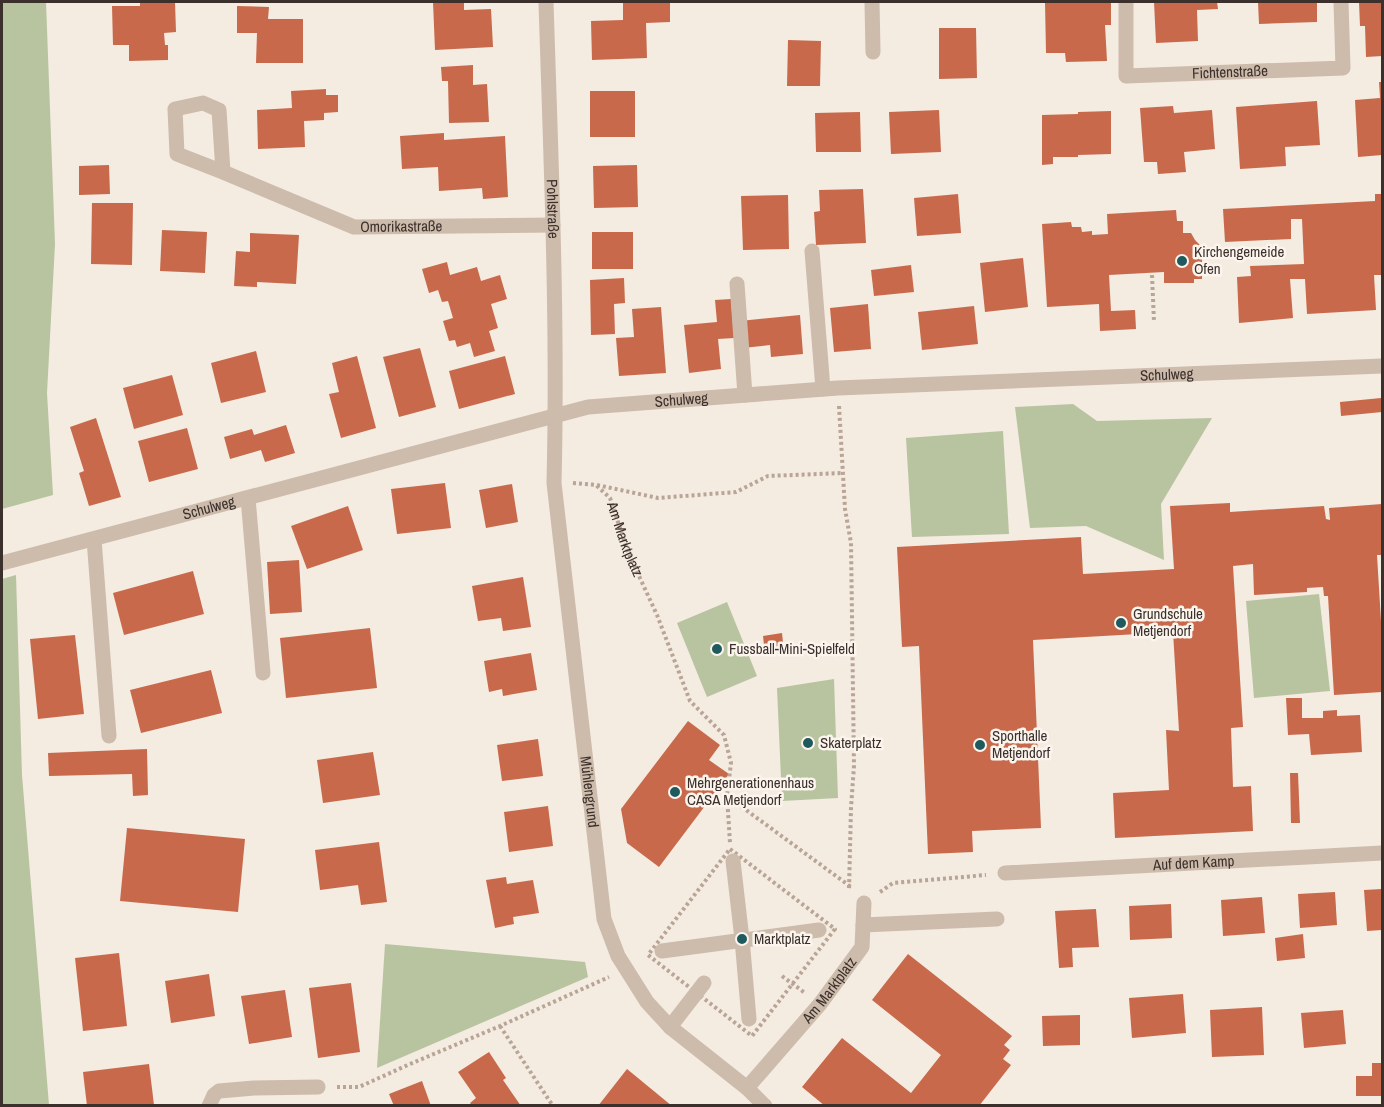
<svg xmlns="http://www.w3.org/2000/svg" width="1384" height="1107" font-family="'Archivo Narrow',sans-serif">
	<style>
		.green { fill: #b8c4a0 }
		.building { fill: #c8694b }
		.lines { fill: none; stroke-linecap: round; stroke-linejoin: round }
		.path { stroke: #b9a596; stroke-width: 4; stroke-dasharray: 3 3; stroke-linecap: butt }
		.service { stroke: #cdbbac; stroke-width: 15 }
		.pedestrian { stroke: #cdbbac; stroke-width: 15 }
		.minor { stroke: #cdbbac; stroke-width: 15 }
		.poi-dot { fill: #1f5a5e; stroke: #fbf5ee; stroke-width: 2 }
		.labels { text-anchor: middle; stroke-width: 5; stroke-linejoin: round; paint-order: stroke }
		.street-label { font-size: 15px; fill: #3b302b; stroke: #fbf5ee }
		.poi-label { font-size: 15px; fill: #3b302b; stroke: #fbf5ee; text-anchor: start }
	</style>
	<rect width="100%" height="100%" fill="#f4ebe1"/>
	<!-- green -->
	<g class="green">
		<polygon points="2,2 46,2 55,244 47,393 53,495 2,509"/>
		<polygon points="1073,404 1097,421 1212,418 1161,504 1164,560 1086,526 1030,528 1015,407"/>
		<polygon points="1003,431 1009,534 912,537 906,438"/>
		<polygon points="16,575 22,775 49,1105 2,1105 2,579"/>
		<polygon points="1319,594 1330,691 1254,698 1246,601"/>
		<polygon points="727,602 757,676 707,697 677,623"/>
		<polygon points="834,679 838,798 782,801 777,688"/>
		<polygon points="385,944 585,962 588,977 377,1068"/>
	</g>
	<!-- building -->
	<g class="building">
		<polygon points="140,2 175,2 176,32 164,33 165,45 168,45 168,60 129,61 129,45 113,45 112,6 140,6"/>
		<polygon points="433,2 464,2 464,10 491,9 493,47 435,50"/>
		<polygon points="623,2 670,2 670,22 646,23 647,58 592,60 591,21 623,20"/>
		<polygon points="1045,2 1111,2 1111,25 1105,25 1107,61 1066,62 1065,53 1046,53"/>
		<polygon points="1154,2 1217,2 1218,9 1197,10 1198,41 1156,43"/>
		<polygon points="1258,2 1317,2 1317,22 1259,24"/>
		<polygon points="1359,2 1382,2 1382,56 1366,57 1365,26 1360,26"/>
		<polygon points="237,6 269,7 268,19 303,19 303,63 256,63 257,33 237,33"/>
		<polygon points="939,28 976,28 977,78 939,79"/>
		<polygon points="788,40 821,41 820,86 787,86"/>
		<polygon points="473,65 473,85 487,84 489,122 449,123 448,81 442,81 441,67"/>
		<polygon points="1379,82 1382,82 1382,155 1358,157 1355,100 1380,98"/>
		<polygon points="326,89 326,95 338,95 338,112 324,113 324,120 304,121 305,147 258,149 257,110 292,108 291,91"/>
		<rect x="590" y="91" width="45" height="46"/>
		<polygon points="1317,101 1320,145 1285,147 1286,166 1240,169 1236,107"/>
		<polygon points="1173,106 1174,113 1212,110 1215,149 1184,152 1186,172 1158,174 1157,162 1144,162 1140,108"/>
		<polygon points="939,110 941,152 891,154 889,112"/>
		<polygon points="1111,111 1111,154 1078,155 1078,157 1053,157 1053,164 1042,165 1042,115 1078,114 1078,112"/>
		<polygon points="860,112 861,152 816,152 815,113"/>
		<polygon points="444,133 444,140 505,136 508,197 483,199 482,188 439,191 438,167 402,169 400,136"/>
		<polygon points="109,165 110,194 79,195 79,166"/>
		<polygon points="637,165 638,207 594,208 593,166"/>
		<polygon points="863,189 866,243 816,245 814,212 820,211 819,190"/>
		<polygon points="958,194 961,233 917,236 914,198"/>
		<polygon points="1375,194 1382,194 1382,275 1374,275 1376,310 1307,314 1305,279 1290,279 1293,318 1239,323 1237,277 1251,276 1250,266 1304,264 1302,219 1291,219 1291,239 1225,242 1223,209 1375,201"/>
		<polygon points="788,195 789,249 743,250 741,196"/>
		<polygon points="92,203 133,203 132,265 91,264"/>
		<polygon points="1176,210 1177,221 1183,221 1183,233 1191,233 1195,240 1202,247 1202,279 1194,279 1194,283 1164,283 1164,272 1109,275 1111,311 1135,310 1136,329 1100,331 1099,304 1047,307 1042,224 1071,222 1072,227 1081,227 1082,232 1092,231 1092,235 1108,234 1107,214"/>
		<polygon points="162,230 207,232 205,273 160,271"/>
		<rect x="592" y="232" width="41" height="37"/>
		<polygon points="250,233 299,235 296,284 257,282 257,287 234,286 236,251 250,252"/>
		<polygon points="1023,258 1028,307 985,312 980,263"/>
		<polygon points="447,262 450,275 477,267 481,281 500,275 507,299 491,304 498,328 489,331 495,351 474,357 470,343 457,347 455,340 449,341 443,321 453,318 448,301 442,302 438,290 429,293 422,269"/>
		<polygon points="911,265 914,292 874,296 871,270"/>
		<polygon points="624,278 625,303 614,304 615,334 591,335 590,280"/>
		<polygon points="731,299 734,338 718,339 721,369 689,373 684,325 717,322 715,300"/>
		<polygon points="868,304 871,349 834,352 830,308"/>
		<polygon points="974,306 978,344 922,350 918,312"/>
		<polygon points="661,307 666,373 619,376 616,338 634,337 632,309"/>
		<polygon points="800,315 803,354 771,357 770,345 743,348 740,321"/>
		<polygon points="420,348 436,407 399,417 383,357"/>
		<polygon points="256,351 266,392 221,403 211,363"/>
		<polygon points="357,356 376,428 341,438 329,394 339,392 332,363"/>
		<polygon points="505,356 515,394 459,409 449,371"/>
		<polygon points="172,375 183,415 134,429 123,388"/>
		<polygon points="1381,398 1382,412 1341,416 1340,402"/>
		<polygon points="96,418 121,497 89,506 79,473 84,471 70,427"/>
		<polygon points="286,425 295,453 265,462 261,450 230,459 224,437 252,429 254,435"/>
		<polygon points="187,428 198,469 149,482 138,441"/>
		<polygon points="445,483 451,528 397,534 391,489"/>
		<polygon points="512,484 518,522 486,528 479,490"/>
		<polygon points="1230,503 1230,512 1324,506 1326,519 1330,520 1329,508 1382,504 1382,555 1377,555 1382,638 1382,692 1334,695 1328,596 1324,596 1323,587 1307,588 1307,592 1254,595 1253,564 1233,566 1243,727 1231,728 1233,787 1251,786 1253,831 1115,838 1113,793 1169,790 1166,730 1179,731 1173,632 1033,640 1041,828 972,831 973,852 928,854 919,646 902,647 897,547 1081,537 1083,574 1174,569 1170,506"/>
		<polygon points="348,506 363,550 307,569 291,526"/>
		<polygon points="299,560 302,612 270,614 267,562"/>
		<polygon points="193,571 204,614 124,635 113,593"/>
		<polygon points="523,577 531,627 503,631 501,618 478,621 472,586"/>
		<polygon points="370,628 377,688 286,698 280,638"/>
		<polygon points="782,633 784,652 765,654 763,636"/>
		<polygon points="75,635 84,714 38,719 30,639"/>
		<polygon points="531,653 537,690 503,696 502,689 489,692 484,661"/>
		<polygon points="211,670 222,713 141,733 130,690"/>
		<polygon points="1286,698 1302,698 1302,718 1323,718 1323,711 1337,710 1337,716 1360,715 1362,752 1311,755 1309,734 1288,735"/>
		<polygon points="688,721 720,745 709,760 729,774 659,867 627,843 621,809"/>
		<polygon points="538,739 543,776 502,781 497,745"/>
		<polygon points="147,749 148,795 133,796 132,774 49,776 48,753"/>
		<polygon points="373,752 380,795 323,803 317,760"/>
		<polygon points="1290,773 1298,773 1300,823 1291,823"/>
		<polygon points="548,806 553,846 509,852 504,812"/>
		<polygon points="127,828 245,839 238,912 120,901"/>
		<polygon points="379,842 387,902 361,905 358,885 320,890 315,850"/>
		<polygon points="506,877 507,884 533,880 539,913 513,917 514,924 495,928 486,880"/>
		<polygon points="1382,889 1382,930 1367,931 1364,890"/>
		<polygon points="1335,892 1337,925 1300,928 1298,894"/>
		<polygon points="1262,897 1265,933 1223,936 1221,900"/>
		<polygon points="1171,904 1172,938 1130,940 1129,906"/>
		<polygon points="1096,909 1099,947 1072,948 1073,967 1059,968 1055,911"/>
		<polygon points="1303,934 1305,958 1277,961 1275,938"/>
		<polygon points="119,953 127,1026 83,1031 75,958"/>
		<polygon points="908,954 1012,1036 1004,1045 1010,1050 1003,1059 1011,1065 979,1106 825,1106 802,1087 842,1038 911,1093 941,1055 872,1000"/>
		<polygon points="209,974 215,1016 171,1023 165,981"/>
		<polygon points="351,983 360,1052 318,1058 309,988"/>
		<polygon points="285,990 292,1037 249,1044 241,996"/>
		<polygon points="1183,994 1186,1033 1132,1038 1129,998"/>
		<polygon points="1262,1007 1264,1055 1212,1057 1210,1010"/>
		<polygon points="1343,1010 1346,1044 1304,1048 1301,1013"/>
		<polygon points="1080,1015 1080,1045 1043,1046 1042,1016"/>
		<polygon points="489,1052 506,1078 503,1080 521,1106 472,1106 470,1103 476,1098 458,1072"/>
		<polygon points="1372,1063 1382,1063 1382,1096 1356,1096 1356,1076 1372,1076"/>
		<polygon points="149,1064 154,1105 87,1106 83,1072"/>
		<polygon points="627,1069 672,1106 598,1106"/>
		<polygon points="422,1081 431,1106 394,1106 389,1094"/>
	</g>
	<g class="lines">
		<!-- path -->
		<g class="path">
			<polyline points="1152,275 1154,322"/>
			<polyline points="839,406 845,509 851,543 854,766 851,808 849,890"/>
			<path id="s1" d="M573,483L596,485L610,498L628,552L657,615L690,701L724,735L731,763L727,796L730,843"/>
			<polyline points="597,485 658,498 736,492 768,476 843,473"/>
			<polyline points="727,796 851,887"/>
			<polygon points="730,849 835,929 752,1036 648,955"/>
			<polyline points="880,892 893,883 986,875"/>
			<polyline points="782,976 805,993"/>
			<polyline points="500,1026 553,1106"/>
			<polyline points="337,1087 359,1087 410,1064 500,1026 609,977"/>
		</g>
		<!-- service -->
		<g class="service">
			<polyline points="812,251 823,389"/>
			<polyline points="737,284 745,395"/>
			<polyline points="248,498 263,673"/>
			<polyline points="94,539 109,736"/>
			<polyline points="670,1027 704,983"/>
		</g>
		<!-- pedestrian -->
		<g class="pedestrian">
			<polyline points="733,861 742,939 749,1019"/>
			<polyline points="662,951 819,930"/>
		</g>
		<!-- minor -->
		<g class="minor">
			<path id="s2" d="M546,2C551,162 558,322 554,483L604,919L618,956L647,1002L670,1027L747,1088L765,1106"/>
			<polyline points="872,2 873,52"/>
			<path id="s3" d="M1126,2V76L1343,68L1341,2"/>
			<path id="s4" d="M223,172L177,154L175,109L203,103L219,110L223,172L354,227L553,225"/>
			<path id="s5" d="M2,563L588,407L838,388L1382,366"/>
			<path id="s6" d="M1005,873L1382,853"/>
			<polyline points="863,925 997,919"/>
			<path id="s7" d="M747,1088L820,1004L862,947L864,903"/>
			<polyline points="209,1106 214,1095 219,1091 254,1088 318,1087"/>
		</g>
	</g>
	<!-- markers -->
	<g class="poi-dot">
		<circle cx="1182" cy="261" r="6"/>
		<circle cx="1121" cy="623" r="6"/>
		<circle cx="717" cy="649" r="6"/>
		<circle cx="808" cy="743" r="6"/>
		<circle cx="980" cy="745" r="6"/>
		<circle cx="675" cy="792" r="6"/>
		<circle cx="742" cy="939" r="6"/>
	</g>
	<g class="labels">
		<!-- street labels -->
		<g class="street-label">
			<text dy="5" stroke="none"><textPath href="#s3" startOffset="178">Fichtenstraße</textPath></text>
			<text dy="5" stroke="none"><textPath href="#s2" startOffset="207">Pohlstraße</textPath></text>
			<text dy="5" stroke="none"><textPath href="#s4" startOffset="392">Omorikastraße</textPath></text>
			<text dy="5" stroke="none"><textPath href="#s5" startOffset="1186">Schulweg</textPath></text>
			<text dy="5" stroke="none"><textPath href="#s5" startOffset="700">Schulweg</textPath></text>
			<text dy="5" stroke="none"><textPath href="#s5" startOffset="214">Schulweg</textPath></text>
			<text dy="5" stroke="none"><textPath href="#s1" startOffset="86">Am Marktplatz</textPath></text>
			<text dy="5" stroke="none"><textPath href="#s2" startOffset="792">Mühlengrund</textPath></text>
			<text dy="5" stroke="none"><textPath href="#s6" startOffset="189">Auf dem Kamp</textPath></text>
			<text dy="5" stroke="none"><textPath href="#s7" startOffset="128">Am Marktplatz</textPath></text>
		</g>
		<!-- poi labels -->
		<g class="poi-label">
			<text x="1194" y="257">Kirchengemeide<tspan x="1194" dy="17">Ofen</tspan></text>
			<text x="1133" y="619">Grundschule<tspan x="1133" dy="17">Metjendorf</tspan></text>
			<text x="729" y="654">Fussball-Mini-Spielfeld</text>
			<text x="992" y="741">Sporthalle<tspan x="992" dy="17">Metjendorf</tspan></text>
			<text x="820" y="748">Skaterplatz</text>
			<text x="687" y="788">Mehrgenerationenhaus<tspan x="687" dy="17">CASA Metjendorf</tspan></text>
			<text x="754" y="944">Marktplatz</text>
		</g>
	</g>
	<!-- border -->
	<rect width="1384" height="1107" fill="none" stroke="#3b302b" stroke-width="6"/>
</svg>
